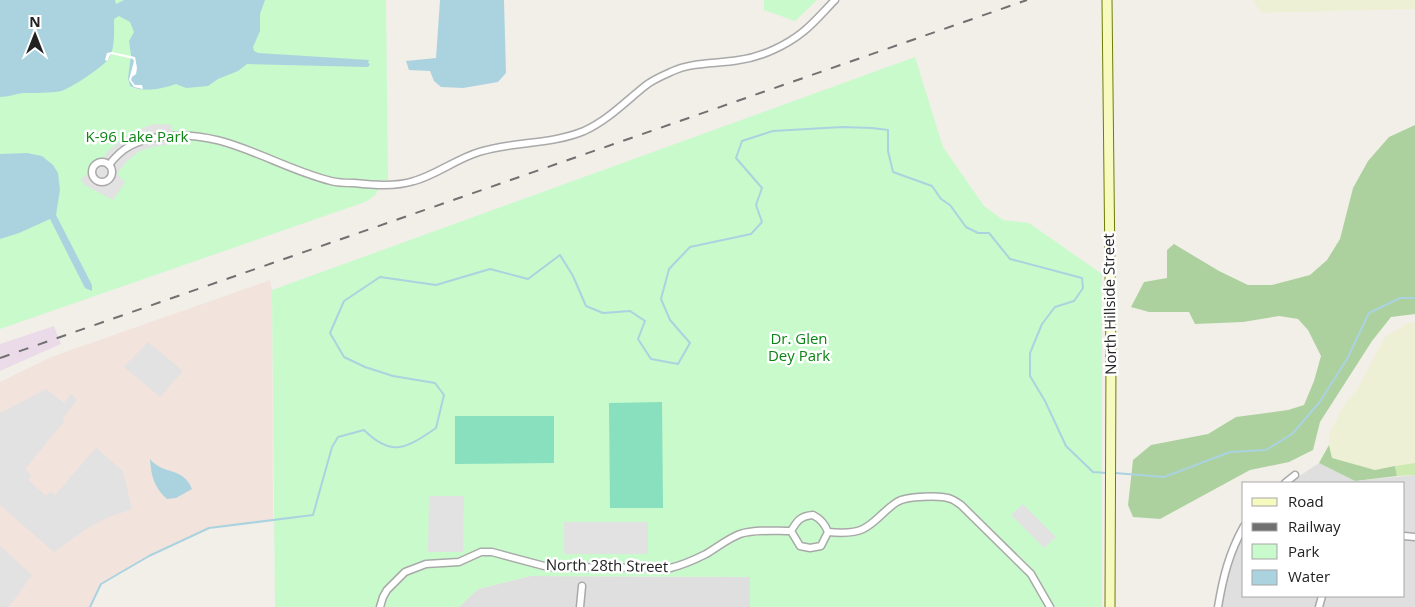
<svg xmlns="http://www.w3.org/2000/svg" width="1415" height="607" font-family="'Open Sans',sans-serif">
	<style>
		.residential { fill: #e0dfdf }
		.industrial { fill: #ebdbe8 }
		.military { fill: #f3e3dd }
		.farmland { fill: #eef0d5 }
		.grass { fill: #cdebb0 }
		.forest { fill: #add19e }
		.park { fill: #c8facc }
		.pitch { fill: #88e0be }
		.parking { fill: #e2e2e2 }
		.water { fill: #aad3df }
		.pier { fill: #fff }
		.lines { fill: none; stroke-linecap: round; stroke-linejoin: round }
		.stream { stroke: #aad3df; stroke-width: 2 }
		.street-casing { stroke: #a9a9a9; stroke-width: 9 }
		.secondary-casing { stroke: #707d05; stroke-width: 11 }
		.street { stroke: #fff; stroke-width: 6 }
		.secondary { stroke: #f7fabf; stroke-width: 9 }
		.rail { stroke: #707070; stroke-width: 2; stroke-dasharray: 10 10; stroke-linecap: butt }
		.labels { text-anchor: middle; stroke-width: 5; stroke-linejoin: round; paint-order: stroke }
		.park-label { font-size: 15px; fill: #0c8416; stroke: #fff }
		.street-label { font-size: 15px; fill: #222; stroke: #fff }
	</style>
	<rect width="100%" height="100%" fill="#f2efe9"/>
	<!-- residential -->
	<g class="residential">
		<polygon points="1319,463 1355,481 1415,475 1415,607 1221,607 1228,573 1236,548 1244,535 1244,596 1404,596 1404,483 1289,483"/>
		<polygon points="530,576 750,577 750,607 459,607 478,589"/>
	</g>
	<!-- industrial -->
	<polygon class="industrial" points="54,326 61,344 0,371 0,344"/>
	<!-- military -->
	<polygon class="military" points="270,280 272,290 273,520 209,528 149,556 101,584 90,607 0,607 0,382 51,357"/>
	<!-- farmland -->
	<g class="farmland">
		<polygon points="1253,0 1415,0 1415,9 1261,13"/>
		<polygon points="1415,322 1415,463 1375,470 1332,458 1329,445 1329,435 1344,405 1357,390 1385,337 1408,323"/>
	</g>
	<!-- grass -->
	<polygon class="grass" points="1415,463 1415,475 1397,476 1395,466"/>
	<!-- forest -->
	<g class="forest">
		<polygon points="1415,125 1415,314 1391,317 1372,341 1320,422 1313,450 1289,462 1250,470 1160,519 1133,517 1128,505 1133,460 1151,445 1208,434 1236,417 1288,410 1304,405 1314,381 1321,356 1308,330 1298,319 1279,316 1243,322 1195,324 1189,312 1149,312 1131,307 1144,282 1167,278 1167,250 1174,244 1219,271 1248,285 1272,285 1310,275 1327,260 1340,239 1353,188 1368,161 1389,137"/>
		<polygon points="1329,445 1332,458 1375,470 1395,466 1397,476 1355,481 1319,463"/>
	</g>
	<!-- park -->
	<g class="park">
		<path d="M0,0H386L388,180H379C379,193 376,196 365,202L0,329Z"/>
		<polygon points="764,0 817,0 795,21 764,10"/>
		<polygon points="915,57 943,147 984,206 1003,220 1029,223 1102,274 1102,607 750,607 750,577 530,576 478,589 459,607 275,607 272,290"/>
	</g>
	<!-- pitch -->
	<g class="pitch">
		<polygon points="662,402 663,508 610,508 609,403"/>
		<polygon points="455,416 554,416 554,463 455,464"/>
	</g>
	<!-- parking -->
	<g class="parking">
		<polygon points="157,124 172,125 171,144 152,147 138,152 127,161 117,174 125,182 113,200 83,184 81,179 98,166 108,151 124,138 147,126"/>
		<polygon points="148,342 183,371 160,397 124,367"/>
		<polygon points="46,389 64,403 71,394 77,400 63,418 65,420 25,469 31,476 28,480 46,496 51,492 55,495 96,448 123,471 132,509 109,517 86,529 54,552 0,505 0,413"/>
		<polygon points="429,496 464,496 463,552 428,552"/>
		<polygon points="1023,504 1056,537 1044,548 1011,515"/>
		<rect x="564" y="522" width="84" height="32"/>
		<polygon points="0,546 32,575 9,607 0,607"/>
	</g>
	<!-- water -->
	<g class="water">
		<path d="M0,0H115L116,4L124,0H265L260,14V31L253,47L254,51L258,53L369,60L368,63L370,64L368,67L247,64L238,71L218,79L208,86L186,88L176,84C161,89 145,93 130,86L128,78L131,55L129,41L134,32L130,22L119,16L114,19C114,31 115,45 110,57C106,65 70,89 61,91C51,93 34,93 23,93C15,94 8,97 0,97Z"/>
		<polygon points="440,0 504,0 506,73 498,82 463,88 441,87 434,81 430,71 409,70 406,61 436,58"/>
		<polygon points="27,153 42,156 53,165 58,173 60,190 56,215 92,285 92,291 85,288 50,219 19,233 0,239 0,154"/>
		<path d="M150,459C164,476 183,466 192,489L176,498L167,499C154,488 151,475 150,459Z"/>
	</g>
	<!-- pier -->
	<polygon class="pier" points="112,52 135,57 137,68 136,74 132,77 131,80 135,85 142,85 143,89 134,87 129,80 134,61 133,59 111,54 107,61 105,60 107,53"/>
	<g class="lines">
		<!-- stream -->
		<g class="stream">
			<polyline points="1115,473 1164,477 1230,452 1266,450 1292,434 1319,403 1347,359 1369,313 1400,298 1415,298"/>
			<path d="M90,607L101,584L149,556L209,528L313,515L332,447L338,437L364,430C392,458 407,448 436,428L444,395L435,383L393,376L365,367L344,357L330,333L344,301L380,277L436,285L490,269L528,279L560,255L573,276L586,306L603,313L630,311L645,321L638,339L651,359L678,364L690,343L670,320L661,299L669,269L690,247L751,234L762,222L756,205L762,188L736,158L742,141L773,131L842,127L872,128L888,130V151L893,172L932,186L941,199L950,205L966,227L978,233H989L1010,259L1082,278L1083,288L1074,301L1055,307L1042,324L1030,353V376L1045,401L1066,446L1093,472L1107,473"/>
		</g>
		<defs>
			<g id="street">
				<circle cx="102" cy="172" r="10"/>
				<path d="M109,165C122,147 138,140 159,137C224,127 271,166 331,181C338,183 347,183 354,183C373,185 395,187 414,181C436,175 456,159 479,152C514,141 550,145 584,131C608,120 625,102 645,86C652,80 664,75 673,71C693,62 717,64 739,60C762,57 787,45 804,31C815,22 825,10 835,0"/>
				<polyline points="1285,483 1295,475"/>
				<path d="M813,515C821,519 825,524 828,532L821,546L810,548L800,546L791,531C797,521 800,516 813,515Z"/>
				<path d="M828,532C839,533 853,534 863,529C877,522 884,510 897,502C906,496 941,495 951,499C954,500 958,503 961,505L1031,574L1050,607"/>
				<polyline points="1404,536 1415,537"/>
				<path d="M380,607L383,597L387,590L405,572L426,564L459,562L481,552H492L548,567L670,568C683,565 694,560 706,554C718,547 727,539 740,534C756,529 774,531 791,531"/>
				<polyline points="580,607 582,586"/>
				<path d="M1218,607C1223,577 1229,553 1244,526"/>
				<polyline points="1319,607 1322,596"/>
			</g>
			<polyline id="secondary" points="1107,0 1111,358 1110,607"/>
		</defs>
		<!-- street casing -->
		<use href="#street" class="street-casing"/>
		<!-- secondary casing -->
		<use href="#secondary" class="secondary-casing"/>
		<!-- street -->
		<use href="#street" class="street"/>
		<!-- secondary -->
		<use href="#secondary" class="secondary"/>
		<!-- rail -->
		<polyline class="rail" points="0,358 1027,0"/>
	</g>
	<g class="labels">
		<!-- park labels -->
		<g class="park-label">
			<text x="137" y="142">K-96 Lake Park</text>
			<text x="799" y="344">Dr. Glen<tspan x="799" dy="17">Dey Park</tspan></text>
		</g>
		<!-- street labels -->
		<g class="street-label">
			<text transform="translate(1110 304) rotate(-91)" y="5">North Hillside Street</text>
			<text transform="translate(607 566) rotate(1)" y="5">North 28th Street</text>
		</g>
	</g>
	<!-- legend -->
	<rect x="1242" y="482" width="162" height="115" fill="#ffffff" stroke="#a7a7a7"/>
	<rect x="1252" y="498" width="25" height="8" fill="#f7fabf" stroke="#a7a7a7"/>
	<text x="1288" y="507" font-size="15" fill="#222222">Road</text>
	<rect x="1252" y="523" width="25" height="8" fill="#707070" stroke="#a7a7a7"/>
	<text x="1288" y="532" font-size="15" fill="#222222">Railway</text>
	<rect x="1252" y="544" width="25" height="15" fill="#c8facc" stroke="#a7a7a7"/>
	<text x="1288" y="557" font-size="15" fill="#222222">Park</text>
	<rect x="1252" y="570" width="25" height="15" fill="#aad3df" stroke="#a7a7a7"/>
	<text x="1288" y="582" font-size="15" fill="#222222">Water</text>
	<!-- north arrow -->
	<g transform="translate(35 35)" stroke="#ffffff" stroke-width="4" paint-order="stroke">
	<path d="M0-4L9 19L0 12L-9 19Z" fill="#222222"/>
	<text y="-8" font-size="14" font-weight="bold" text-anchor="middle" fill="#222222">N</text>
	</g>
</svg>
